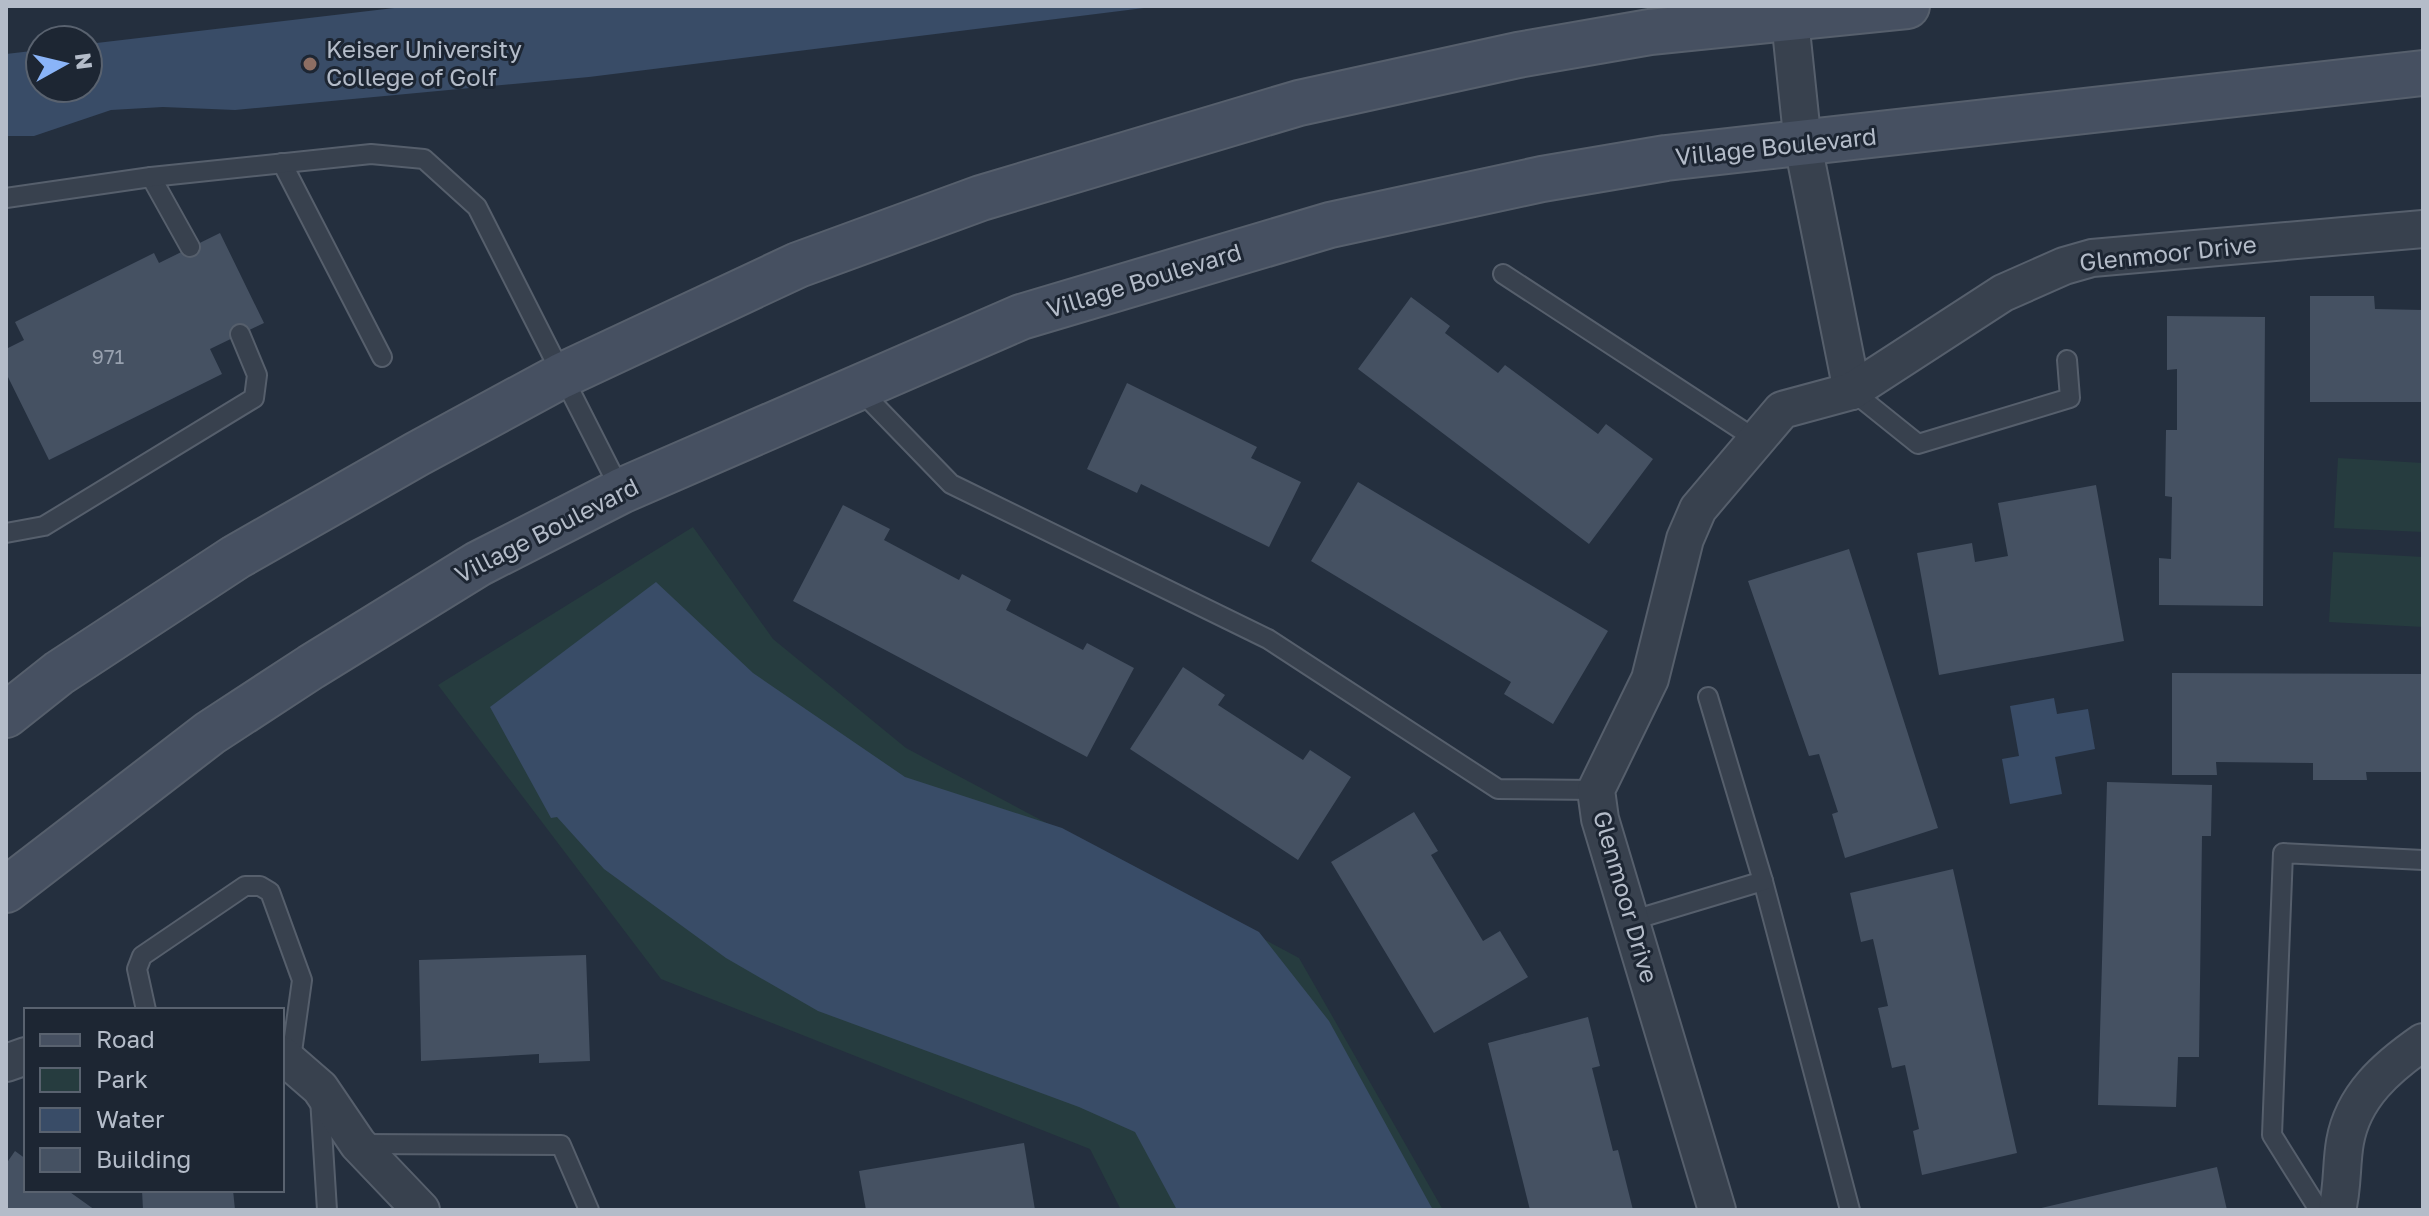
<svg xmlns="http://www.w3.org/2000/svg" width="2429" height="1216" font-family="'Golos Text',sans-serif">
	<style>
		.green { fill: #263c3f }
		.water { fill: #394c67 }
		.building { fill: #455162 }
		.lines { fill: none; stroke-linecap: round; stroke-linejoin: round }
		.lane-casing { stroke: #565f6c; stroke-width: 22 }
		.street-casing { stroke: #565f6c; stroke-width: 40 }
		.secondary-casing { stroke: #565f6c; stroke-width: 48 }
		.lane { stroke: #38414e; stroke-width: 18 }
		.street { stroke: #38414e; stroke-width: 36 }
		.secondary { stroke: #465061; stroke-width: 44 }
		.education-dot { fill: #8d6e63; stroke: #1d2633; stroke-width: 3 }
		.labels { text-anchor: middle; stroke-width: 6; stroke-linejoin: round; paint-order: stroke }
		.number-label { font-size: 20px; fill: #98a1af }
		.poi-label { font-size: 24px; fill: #b4bcc9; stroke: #1d2633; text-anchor: start }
		.street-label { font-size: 24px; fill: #b4bcc9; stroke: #1d2633 }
	</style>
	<rect width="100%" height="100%" fill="#242f3e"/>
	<!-- green -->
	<g class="green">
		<polygon points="2338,458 2423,463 2423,532 2334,528"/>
		<polygon points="693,527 773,639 906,748 1299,958 1443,1210 1121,1210 1090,1149 661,979 438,685"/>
		<polygon points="2333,552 2423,557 2423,627 2329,622"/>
	</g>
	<!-- water -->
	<g class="water">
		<polygon points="411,6 1160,6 589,77 235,110 163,107 111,110 34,136 6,136 6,54 40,50 40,88 88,88 88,44"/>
		<polygon points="656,582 753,673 905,777 1062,828 1259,932 1329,1021 1433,1210 1177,1210 1135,1132 1079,1107 818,1011 726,958 604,869 557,817 551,818 490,707"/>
		<polygon points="2054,698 2057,714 2088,709 2095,749 2055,757 2062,794 2010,804 2002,759 2019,756 2010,706"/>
	</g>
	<!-- building -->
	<g class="building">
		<polygon points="220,233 264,323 210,349 222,374 49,460 6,373 6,349 24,340 15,322 154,253 159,263"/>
		<polygon points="2310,296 2374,296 2375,309 2423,310 2423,402 2310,402"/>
		<polygon points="1411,297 1450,326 1445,333 1498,373 1505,365 1598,434 1606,424 1653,459 1589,544 1358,369"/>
		<polygon points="2167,316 2265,317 2263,606 2159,605 2159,558 2171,559 2172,497 2165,496 2166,430 2177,430 2177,369 2167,370"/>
		<polygon points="1127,383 1257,447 1251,458 1301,482 1269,547 1141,484 1137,493 1087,469"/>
		<polygon points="1358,482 1608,631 1553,724 1504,694 1511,682 1311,561"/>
		<polygon points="2096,485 2124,641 1939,675 1917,553 1972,543 1975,562 2008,556 1998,503"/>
		<polygon points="843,505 890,529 884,540 959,580 962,574 1011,600 1006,610 1083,650 1087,643 1134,668 1087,757 793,601"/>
		<polygon points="1849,549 1938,828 1845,858 1832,814 1838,812 1819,754 1809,756 1748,581"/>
		<polygon points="1183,667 1225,695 1218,705 1303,760 1310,750 1351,777 1298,860 1130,749"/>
		<polygon points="2172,673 2423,674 2423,772 2366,772 2367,780 2313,780 2313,763 2216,762 2217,775 2172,775"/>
		<polygon points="2107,782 2212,785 2211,836 2202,836 2199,1057 2178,1057 2176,1107 2098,1105"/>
		<polygon points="1414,812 1438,851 1431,855 1483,941 1500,931 1528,977 1434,1033 1331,862"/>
		<polygon points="1953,869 2017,1153 1922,1175 1913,1131 1919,1129 1905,1065 1892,1068 1878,1008 1888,1006 1873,939 1861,942 1850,893"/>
		<polygon points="586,955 590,1061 539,1063 539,1054 421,1061 419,960"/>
		<polygon points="1588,1017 1600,1066 1592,1068 1613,1151 1618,1150 1633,1210 1530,1210 1488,1043"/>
		<polygon points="1024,1143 1035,1210 866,1210 859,1171"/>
		<polygon points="15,1151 26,1159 26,1190 67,1190 95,1210 6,1210 6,1164"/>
		<polygon points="2217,1167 2227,1210 2037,1210 2037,1209"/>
		<polygon points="142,1190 233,1190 235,1210 143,1210"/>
	</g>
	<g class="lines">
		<defs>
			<g id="lane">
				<polyline points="282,163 382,357"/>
				<polyline points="151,177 190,247"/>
				<polyline points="6,198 151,177 371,154 424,159 477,207 621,491"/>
				<polyline points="1503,274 1757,440"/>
				<polyline points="858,388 951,484 1268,639 1498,789 1596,790"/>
				<polyline points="1852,391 1918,444 2070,398 2067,360"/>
				<polyline points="6,533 44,526 254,398 257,375 240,334"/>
				<polyline points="1763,881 1850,1210"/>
				<polyline points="1630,921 1763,881 1708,697"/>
				<polyline points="146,1010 137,969 142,956 245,886 260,886 270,892 302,980 291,1059"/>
				<polyline points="320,1098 327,1210"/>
				<polyline points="360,1144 561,1145 589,1210"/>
				<polyline points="2319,1210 2272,1135 2283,853 2423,860"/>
			</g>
			<g id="street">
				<polyline points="1790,20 1803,145 1852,391"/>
				<polyline points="282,1055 320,1088 358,1144 421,1210"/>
				<polyline points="6,1063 26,1056"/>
				<polyline points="1717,1210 1600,819 1596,790 1650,679 1685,539 1698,509 1782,410 1852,391 2003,293 2064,266 2092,258 2423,229"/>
				<path d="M2337,1210C2343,1188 2341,1164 2345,1142C2353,1096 2387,1067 2423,1042"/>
			</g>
			<g id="secondary">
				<polyline points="6,715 59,673 236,557 417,454 561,376 798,265 981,198 1299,103 1518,55 1650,32 1907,6"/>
				<polyline points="6,890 210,733 311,667 478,564 621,491 1021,317 1330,225 1542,179 1666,158 2423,73"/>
			</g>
		</defs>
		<!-- lane casing -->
		<use href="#lane" class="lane-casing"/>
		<!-- street casing -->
		<use href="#street" class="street-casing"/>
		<!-- secondary casing -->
		<use href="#secondary" class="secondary-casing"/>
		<!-- lane -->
		<use href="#lane" class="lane"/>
		<!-- street -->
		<use href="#street" class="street"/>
		<!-- secondary -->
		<use href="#secondary" class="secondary"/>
	</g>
	<!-- markers -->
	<circle class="education-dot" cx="310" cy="64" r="8"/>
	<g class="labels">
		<!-- number labels -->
		<g class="number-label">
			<text x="108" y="364">971</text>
		</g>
		<!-- poi labels -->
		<g class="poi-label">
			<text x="326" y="58">Keiser University<tspan x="326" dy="28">College of Golf</tspan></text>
		</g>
		<!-- street labels -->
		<g class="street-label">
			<text transform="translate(1776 147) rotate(-6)" y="8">Village Boulevard</text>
			<text transform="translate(2168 254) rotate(-6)" y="8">Glenmoor Drive</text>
			<text transform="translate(1144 281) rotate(-17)" y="8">Village Boulevard</text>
			<text transform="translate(547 531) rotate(-27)" y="8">Village Boulevard</text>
			<text transform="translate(1625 897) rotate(74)" y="8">Glenmoor Drive</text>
		</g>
	</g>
	<!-- border -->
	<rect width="2429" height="1216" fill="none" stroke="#b4bcc9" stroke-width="16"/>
	<!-- legend -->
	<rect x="24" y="1008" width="260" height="184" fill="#1d2633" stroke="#59626f" stroke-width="2"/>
	<rect x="40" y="1034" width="40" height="12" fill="#465061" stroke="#59626f" stroke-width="2"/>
	<text x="96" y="1048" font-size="24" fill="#b4bcc9">Road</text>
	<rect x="40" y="1068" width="40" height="24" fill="#263c3f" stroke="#59626f" stroke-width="2"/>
	<text x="96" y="1088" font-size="24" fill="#b4bcc9">Park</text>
	<rect x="40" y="1108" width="40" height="24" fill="#394c67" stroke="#59626f" stroke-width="2"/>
	<text x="96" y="1128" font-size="24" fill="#b4bcc9">Water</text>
	<rect x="40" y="1148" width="40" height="24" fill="#455162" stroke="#59626f" stroke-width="2"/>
	<text x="96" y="1168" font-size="24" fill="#b4bcc9">Building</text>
	<!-- north arrow -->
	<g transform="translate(64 64) rotate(82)"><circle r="38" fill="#1d2633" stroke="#59626f" stroke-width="2"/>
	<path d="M0-6L14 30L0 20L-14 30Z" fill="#8ab4f8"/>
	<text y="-12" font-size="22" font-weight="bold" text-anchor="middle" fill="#b4bcc9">N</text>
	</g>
</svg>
